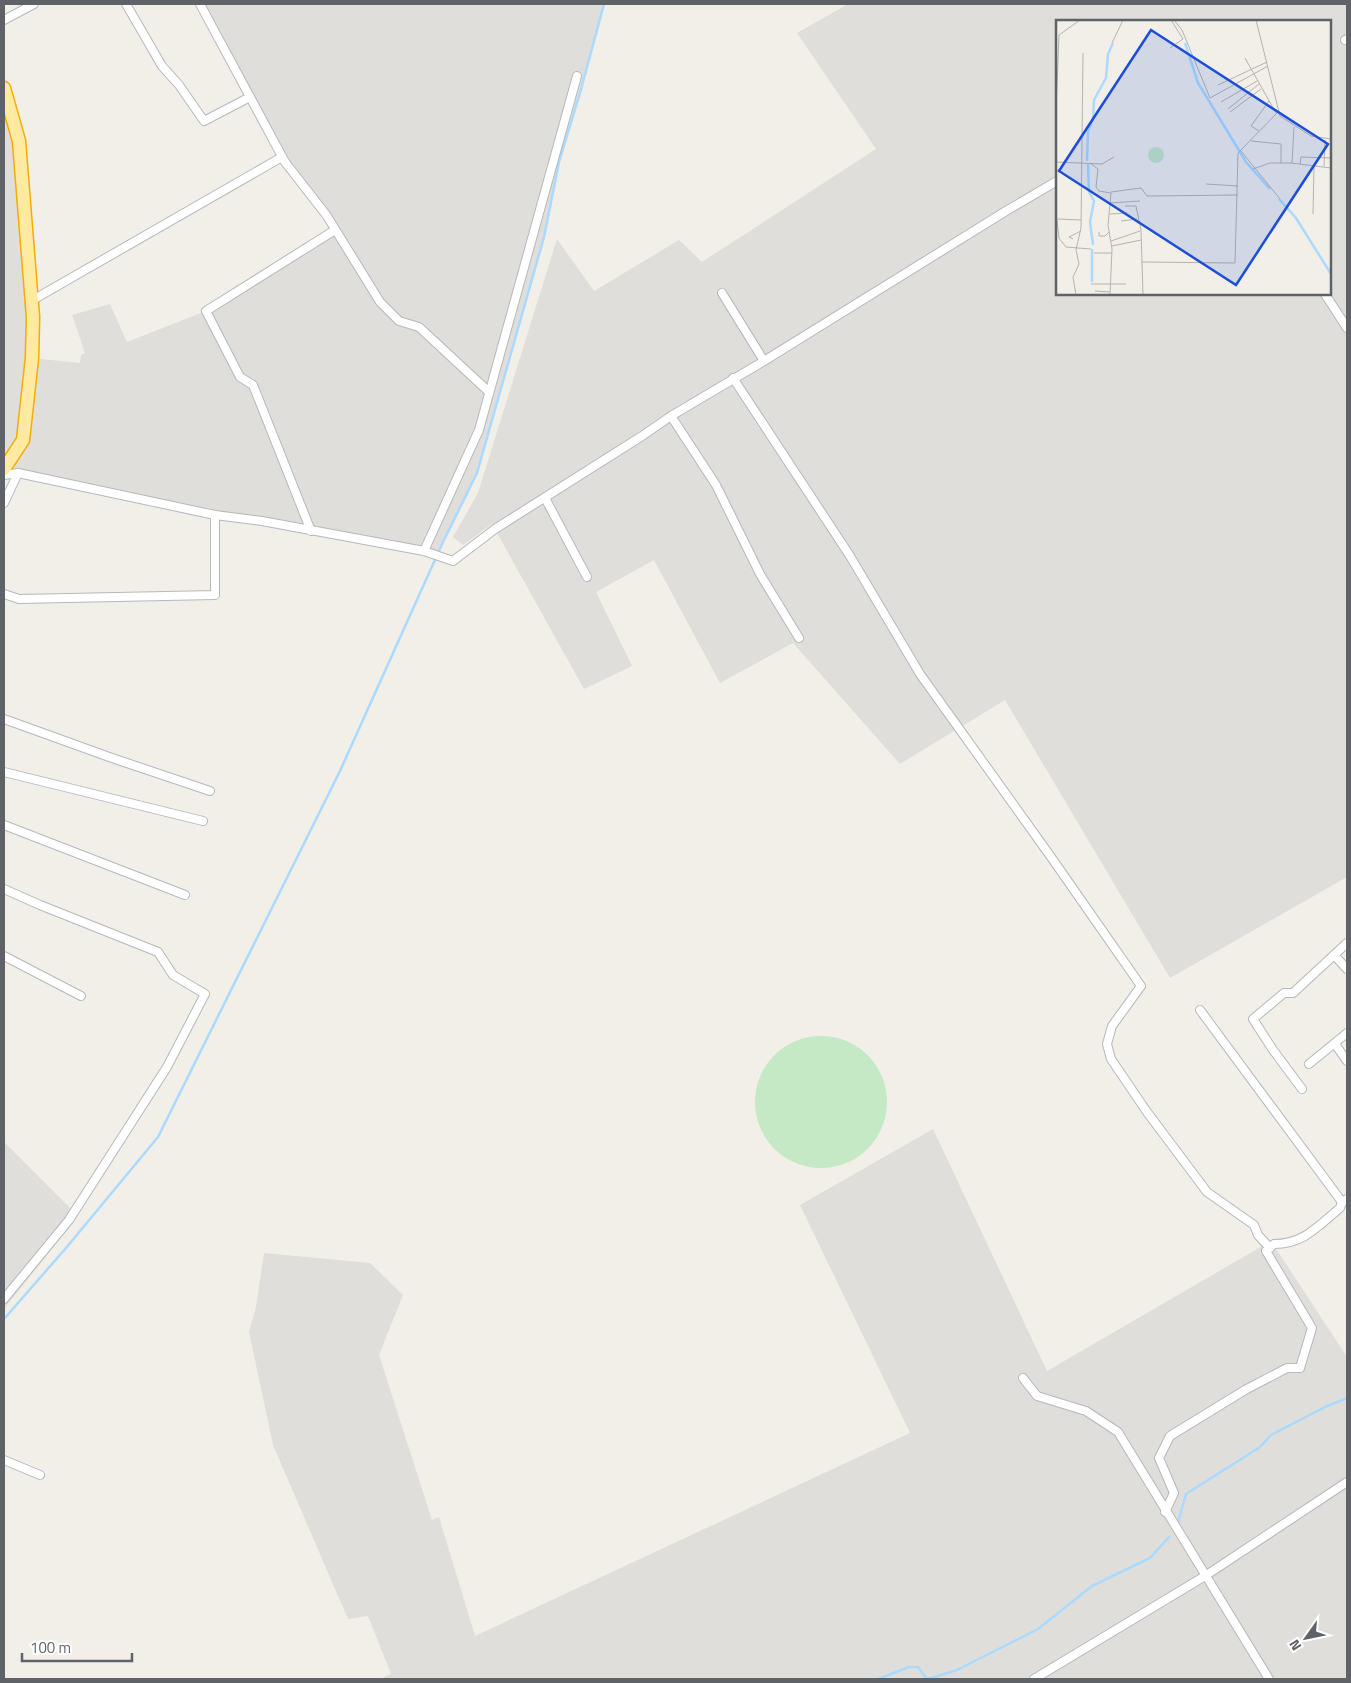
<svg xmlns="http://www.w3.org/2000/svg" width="1351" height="1683" font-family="'Titillium Web',sans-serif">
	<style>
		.industrial { fill: #e0deda; fill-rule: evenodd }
		.green { fill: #c5e8c5 }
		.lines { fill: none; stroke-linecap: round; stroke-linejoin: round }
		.stream { stroke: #aadaff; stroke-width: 2.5 }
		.minor-casing { stroke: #b5b8bc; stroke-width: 10 }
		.trunk-casing { stroke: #f9ab00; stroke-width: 15 }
		.minor { stroke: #fff; stroke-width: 8 }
		.trunk { stroke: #feeaa1; stroke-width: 12 }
		.inset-river { fill: none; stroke: #aadaff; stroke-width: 2.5 }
		.inset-road { fill: none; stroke: #b3b3b1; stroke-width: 1 }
		.view { fill: #1d4ed8; fill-opacity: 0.15; stroke: #1d4ed8; stroke-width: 2.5 }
		.inset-edge { fill: none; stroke: #5f6368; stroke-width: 2.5 }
	</style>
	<rect width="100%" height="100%" fill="#f1efe8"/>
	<!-- industrial -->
	<g class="industrial">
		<polygon points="200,4 604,4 580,93 559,162 544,237 477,473 438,553 311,531 18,473 4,475 4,88 19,141 32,358 80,363 81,355 85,353 72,315 110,304 127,342 206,311 335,230 285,162"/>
		<path d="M848,4H1347V877L1170,978L1005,700L900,764L793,643L720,683L654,560L596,592L632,666L584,689L492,524L463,545L453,537L478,493L557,239L594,291L679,240L702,262L876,149L797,33ZM1057,21H1330V294H1057Z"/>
		<polygon points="933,1129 1047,1371 1271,1241 1347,1357 1347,1679 380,1679 391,1674 368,1616 348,1619 273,1445 249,1332 256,1307 264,1253 370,1263 403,1295 379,1355 432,1520 439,1517 475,1636 910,1433 800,1205"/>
		<polygon points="4,1142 78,1216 4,1309"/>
	</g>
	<!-- green -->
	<circle class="green" cx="821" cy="1102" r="66"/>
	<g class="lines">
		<!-- stream -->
		<g class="stream">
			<polyline points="4,1319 66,1248 158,1137 340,771 443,542 477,473 544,237 559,162 580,93 604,4"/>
			<polyline points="1178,1522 1186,1494 1260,1447 1271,1435 1325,1407 1347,1398"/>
			<polyline points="878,1679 909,1667 918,1667 926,1678 931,1678 957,1670 1038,1629 1092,1586 1150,1558 1169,1537"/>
		</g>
		<defs>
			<g id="minor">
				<polyline points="126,4 162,66 179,85 204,121 250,97"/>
				<polyline points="200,4 285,162 327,216 380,302 399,321 419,327 489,392"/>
				<polyline points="4,20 34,4"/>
				<polyline points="1345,40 1347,39"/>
				<polyline points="722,293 764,361"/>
				<polyline points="1325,294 1347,328"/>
				<polyline points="31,301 282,157"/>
				<polyline points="733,378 850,556 920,674 1051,857 1141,986 1112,1026 1107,1044 1111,1059 1147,1112 1207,1192 1254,1225 1258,1235 1270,1248"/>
				<polyline points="671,416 716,485 760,574 799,638"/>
				<polyline points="4,475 18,473 215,515 262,521 424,551 453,561 495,529 642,436 671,416 764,361 1006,211 1057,181"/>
				<polyline points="545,498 587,577"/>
				<polyline points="4,503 18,473"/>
				<polyline points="311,531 253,385 240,377 206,311 335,230"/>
				<polyline points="424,551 479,430 577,76"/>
				<polyline points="4,594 19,599 215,595 215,515"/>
				<polyline points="4,719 112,758 210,791"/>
				<polyline points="4,772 203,821"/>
				<polyline points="4,825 185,895"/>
				<polyline points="4,889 40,905 158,952 173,975 205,994 167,1067 69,1220 4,1299"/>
				<polyline points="1334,955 1347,969"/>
				<polyline points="4,956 81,996"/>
				<polyline points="1200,1010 1342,1202"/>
				<polyline points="1335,1044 1347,1061"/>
				<polyline points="1309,1064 1347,1033"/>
				<polyline points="1302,1089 1273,1050 1253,1019 1284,993 1293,993 1347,943"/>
				<polyline points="1023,1378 1037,1396 1086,1411 1118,1432 1269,1679"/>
				<polyline points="4,1460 40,1475"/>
				<path d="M1165,1512L1174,1493L1159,1458L1170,1436L1245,1390L1287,1368H1300L1312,1328L1266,1251L1274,1244C1304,1244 1318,1226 1340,1208L1342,1202L1347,1199"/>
				<polyline points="1034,1679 1205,1576 1347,1482"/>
			</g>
			<polyline id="trunk" points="4,88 19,141 33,317 32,358 23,440 4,469"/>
		</defs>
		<!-- minor casing -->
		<use href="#minor" class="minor-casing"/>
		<!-- trunk casing -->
		<use href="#trunk" class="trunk-casing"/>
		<!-- minor -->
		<use href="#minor" class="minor"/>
		<!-- trunk -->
		<use href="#trunk" class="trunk"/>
	</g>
	<!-- overview -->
	<g transform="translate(1056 20)">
		<rect width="275" height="275" fill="#f1efe8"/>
		<path d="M92 135a8 8 0 1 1 16 0a8 8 0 1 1-16 0Z" fill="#c5e8c5"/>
		<path class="inset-river" d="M129,23L142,63L190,142L214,169M31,141L32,111L37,99L38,80L50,58L52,34L57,23M32,144L33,172L38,181L34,202L37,225M223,179L240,198L275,254M36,262V229"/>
		<path class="inset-road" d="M118,0L126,10L154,78L212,46M200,0L224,96L255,116L275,119M56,23L67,0M114,28L127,19L115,0M189,38L220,93M162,65L211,42M165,82L201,61M172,89L203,64M0,90L3,15L24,0M174,92L205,69M203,111L195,106L213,81M195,121L225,124V143M185,131L224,179M0,142L46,144L58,137M34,143L42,149L40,167L43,171L55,173L52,205L56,229L54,275M236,143L238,107M244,144L245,137L275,138M268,146L269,120M197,149L214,143H235L275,148M150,164L182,166M55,172L85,168L91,176L182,175M54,183L84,181M69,186H80L85,210L87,275M0,192L3,218L10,227L35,229M54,194L71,193M257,194L258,145M2,199L25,200M65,201L81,199M43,212V216H49L53,212M17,219L13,217L25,211M55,221L84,211M56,226L85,220M38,233H56M86,242L179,243L182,133L222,92M35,264H70M39,271L54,272M20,275L17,257L23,244L20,230L25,208L27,33"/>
		<path class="view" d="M95,10L272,124L180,265L3,151Z"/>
		<rect width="275" height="275" class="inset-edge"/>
	</g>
	<!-- border -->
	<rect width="1351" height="1683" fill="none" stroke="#5f6368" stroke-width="10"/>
	<!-- north arrow -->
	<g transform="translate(1306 1638) rotate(237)" stroke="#ffffff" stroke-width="4" paint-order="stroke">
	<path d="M0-4L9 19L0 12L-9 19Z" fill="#5f6368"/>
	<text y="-8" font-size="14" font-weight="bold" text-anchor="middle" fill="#5f6368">N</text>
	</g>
	<!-- scale -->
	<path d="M22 1653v8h110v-8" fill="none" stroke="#5f6368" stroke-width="2.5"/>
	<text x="30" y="1653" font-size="15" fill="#5f6368" stroke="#ffffff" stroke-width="4" paint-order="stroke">100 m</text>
</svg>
